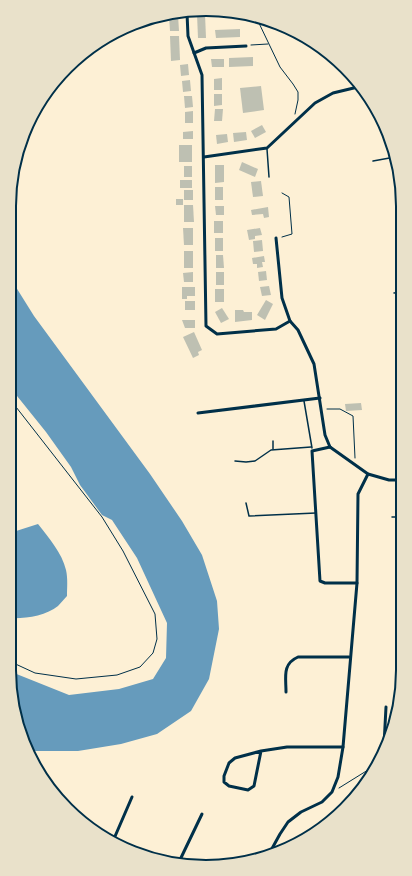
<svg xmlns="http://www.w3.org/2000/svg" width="412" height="876" font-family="'Archivo Narrow',sans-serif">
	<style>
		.water { fill: #669bbc }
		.building { fill: #bec0b2 }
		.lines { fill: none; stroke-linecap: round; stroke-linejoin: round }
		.path { stroke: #003049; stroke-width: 1 }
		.service { stroke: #003049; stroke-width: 1.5 }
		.minor { stroke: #003049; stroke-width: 3 }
		.rim { fill: none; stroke: #003049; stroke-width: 2 }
	</style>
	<rect width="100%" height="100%" fill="#fdf0d5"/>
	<!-- water -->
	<g class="water">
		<polygon points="9,276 34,316 150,474 182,521 202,555 217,601 219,629 209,679 191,711 157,734 121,744 78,751 31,751 28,749 20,734 9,671 69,695 119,689 153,679 166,658 167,623 137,558 112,520 102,515 80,485 71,467 46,432 9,386"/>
		<path d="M38,524C49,538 62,553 66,570C68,579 67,588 67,596C64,599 61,603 58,606C46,616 24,619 9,618V532H13Z"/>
	</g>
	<!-- building -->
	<g class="building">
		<polygon points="197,14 205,14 206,38 198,38"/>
		<polygon points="178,15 179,31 170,31 169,16"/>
		<polygon points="240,29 240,37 216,38 215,30"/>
		<polygon points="170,36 179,36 180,60 171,61"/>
		<polygon points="253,57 253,66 229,67 229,58"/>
		<polygon points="211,59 224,59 224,67 212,67"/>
		<polygon points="188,64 189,75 181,76 180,65"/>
		<polygon points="222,78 222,90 214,90 214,79"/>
		<polygon points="190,80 191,91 183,92 182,81"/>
		<polygon points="261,86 264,110 243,113 240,88"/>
		<polygon points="214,94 222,94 222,105 214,106"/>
		<polygon points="184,96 192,96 193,107 185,108"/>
		<polygon points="215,109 223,109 222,121 214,121"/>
		<polygon points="193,111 193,123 185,123 185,112"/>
		<polygon points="262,125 266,132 255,138 251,131"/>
		<polygon points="193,131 193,139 183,139 183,132"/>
		<polygon points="246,132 247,140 234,142 233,133"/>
		<polygon points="227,134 228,142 217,144 216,135"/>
		<rect x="179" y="145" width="13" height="17"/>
		<polygon points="242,162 258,169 255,177 239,170"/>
		<polygon points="215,165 224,165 224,182 215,183"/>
		<rect x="184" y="166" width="8" height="11"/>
		<rect x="180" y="180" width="12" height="8"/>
		<polygon points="261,181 263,196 253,197 251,182"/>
		<rect x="215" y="187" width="8" height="13"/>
		<rect x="184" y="190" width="9" height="10"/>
		<rect x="176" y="199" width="7" height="6"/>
		<polygon points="184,205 193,205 194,222 184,222"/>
		<polygon points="215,206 224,206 224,215 216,215"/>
		<polygon points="268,207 269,217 264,218 263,214 252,215 251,210"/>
		<rect x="214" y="221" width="9" height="12"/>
		<polygon points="183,228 193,228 193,245 184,245"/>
		<polygon points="260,228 262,235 255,236 255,239 249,240 247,230"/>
		<rect x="215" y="238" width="8" height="13"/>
		<polygon points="262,240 263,251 254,252 253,241"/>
		<rect x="184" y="251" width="9" height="17"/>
		<polygon points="216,255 223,255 224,268 216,268"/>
		<polygon points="264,256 265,262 262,262 263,267 257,268 257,264 253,264 252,258"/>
		<polygon points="266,271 267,280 259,281 258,272"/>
		<polygon points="193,272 193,282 184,282 183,273"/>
		<rect x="216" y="272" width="8" height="13"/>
		<polygon points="269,286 271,295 262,296 260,287"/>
		<polygon points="182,287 195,287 195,296 187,296 187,299 182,299"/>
		<rect x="215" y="289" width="9" height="13"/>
		<polygon points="266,300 273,304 265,320 257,315"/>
		<rect x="185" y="301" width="10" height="9"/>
		<polygon points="222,308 229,319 221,323 215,312"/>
		<polygon points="235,310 243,310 244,312 252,312 252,320 235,322"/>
		<polygon points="182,320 195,320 195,328 185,328"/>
		<polygon points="194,332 202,350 198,352 199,355 193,358 183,337"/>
		<polygon points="361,403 362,410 346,411 345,404"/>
	</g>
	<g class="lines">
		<!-- path -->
		<g class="path">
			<polyline points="257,19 280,67 293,84 298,92 298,100 295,114"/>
			<polyline points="251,45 268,44"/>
			<polyline points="282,237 292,234 289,197 282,193"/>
			<polyline points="327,409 340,409 353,416 355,458"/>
			<polyline points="9,661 35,673 76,679 117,675 140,667 153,653 157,639 155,614 123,551 102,517 9,398"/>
			<polyline points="339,788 376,765"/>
		</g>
		<!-- service -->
		<g class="service">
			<polyline points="267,149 269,177"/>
			<polyline points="373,161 395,157"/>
			<polyline points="394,293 402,292"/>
			<polyline points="304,401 312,448"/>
			<polyline points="273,441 273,449"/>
			<polyline points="235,461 246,462 255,461 271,450 311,447"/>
			<polyline points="246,503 249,516 316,513"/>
			<polyline points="392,517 402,517"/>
		</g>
		<!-- minor -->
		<g class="minor">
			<polyline points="187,13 188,36 202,75 206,326 217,334 276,329 290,321"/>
			<polyline points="194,53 206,48 246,46"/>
			<polyline points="204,157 267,148 315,103 333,93 362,86"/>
			<polyline points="276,238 282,298 290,321 298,330 314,364 325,435 330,447"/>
			<polyline points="399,339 399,357"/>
			<polyline points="198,413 320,398"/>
			<polyline points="330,447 312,451 320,581 325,583 357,583"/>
			<polyline points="330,447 368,474 389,480 402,480"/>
			<path d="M286,692C286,677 282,664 298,657H349"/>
			<polyline points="261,751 254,786 248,790 229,786 224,782 224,776 229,763 235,758 261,751 287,747 343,747"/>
			<polyline points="385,751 384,745 386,707"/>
			<polyline points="113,841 132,797"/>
			<polyline points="269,854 280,834 288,822 301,812 322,802 332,792 338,777 343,747 357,583 358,494 368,474"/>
			<polyline points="178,864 202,814"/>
		</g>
	</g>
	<!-- crop -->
	<path d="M0 0H412V876H0ZM206 16H206A190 190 0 0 1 396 206V670A190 190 0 0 1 206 860H206A190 190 0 0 1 16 670V206A190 190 0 0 1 206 16Z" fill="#e9e1ca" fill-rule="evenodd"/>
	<path class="rim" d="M206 16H206A190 190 0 0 1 396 206V670A190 190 0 0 1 206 860H206A190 190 0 0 1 16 670V206A190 190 0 0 1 206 16Z"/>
</svg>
